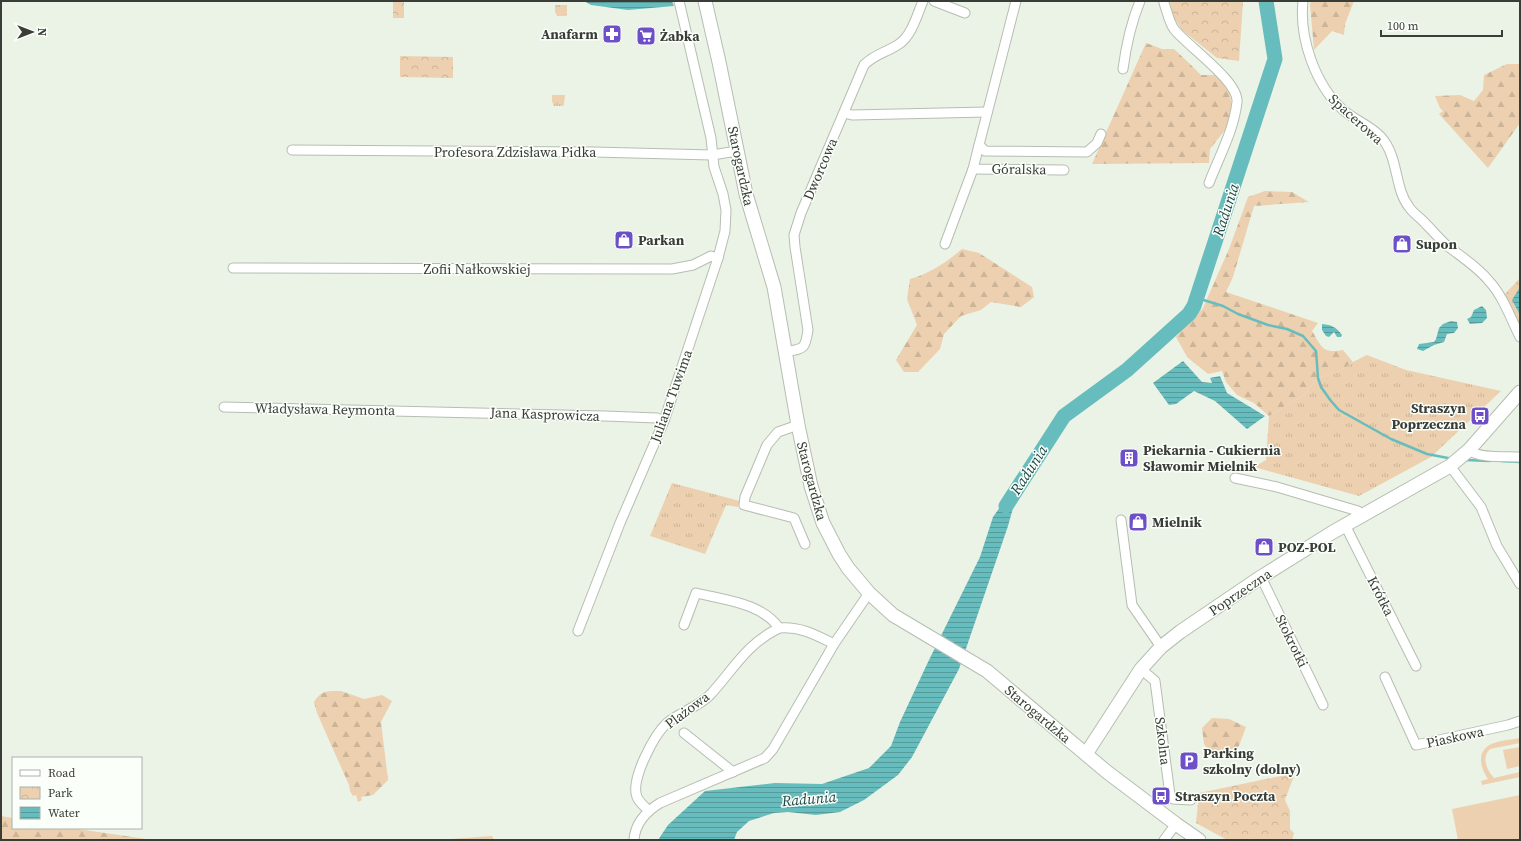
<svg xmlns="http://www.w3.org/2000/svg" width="1521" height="841" font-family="'Source Serif 4',serif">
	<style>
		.grass { fill: url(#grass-tufts) }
		.forest { fill: url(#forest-firs) }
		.park { fill: url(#park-crowns) }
		.pitch { fill: #ecd0af }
		.water { fill: url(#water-rules) }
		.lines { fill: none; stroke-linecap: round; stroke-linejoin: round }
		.stream { stroke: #67bdbd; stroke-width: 2.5 }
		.river { stroke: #67bdbd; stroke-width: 15 }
		.street-casing { stroke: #b6beb2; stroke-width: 11 }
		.secondary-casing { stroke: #b6beb2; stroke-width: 15 }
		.street { stroke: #fff; stroke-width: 9 }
		.secondary { stroke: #fff; stroke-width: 13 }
		.labels { text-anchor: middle; stroke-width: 3; stroke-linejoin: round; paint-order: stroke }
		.poi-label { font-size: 14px; font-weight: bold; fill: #393c37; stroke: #fbfffa; text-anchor: start }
		.street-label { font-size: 14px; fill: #393c37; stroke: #fbfffa }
		.water-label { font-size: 15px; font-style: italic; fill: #204849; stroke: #fbfffa }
	</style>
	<defs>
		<pattern id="grass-tufts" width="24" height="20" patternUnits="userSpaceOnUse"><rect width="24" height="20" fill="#ecd0af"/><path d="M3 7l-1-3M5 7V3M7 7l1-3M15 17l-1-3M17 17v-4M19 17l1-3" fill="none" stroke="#cbb497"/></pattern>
		<pattern id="forest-firs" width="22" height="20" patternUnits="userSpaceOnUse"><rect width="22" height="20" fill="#ecd0af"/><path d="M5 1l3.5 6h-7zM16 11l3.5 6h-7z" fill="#cbb497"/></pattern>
		<pattern id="park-crowns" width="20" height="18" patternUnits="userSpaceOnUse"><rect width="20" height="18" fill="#ecd0af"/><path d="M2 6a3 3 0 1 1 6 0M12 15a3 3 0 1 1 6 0" fill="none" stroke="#cbb497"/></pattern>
		<pattern id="water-rules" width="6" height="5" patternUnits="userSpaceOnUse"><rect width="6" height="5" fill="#67bdbd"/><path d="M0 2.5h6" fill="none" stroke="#569b9a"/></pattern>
	</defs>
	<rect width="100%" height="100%" fill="#ebf3e6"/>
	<!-- grass -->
	<g class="grass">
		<polygon points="555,5 567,5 567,14 566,16 557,16 555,12"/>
		<polygon points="552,95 565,95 564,104 563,106 554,106 552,101"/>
		<polygon points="1367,355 1406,370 1501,391 1431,457 1359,496 1254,467 1266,460 1269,416 1302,396 1318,378 1341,370 1353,362"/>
		<polygon points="672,483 740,501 738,507 726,505 705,554 650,536"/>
	</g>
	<!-- forest -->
	<g class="forest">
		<polygon points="1311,1 1354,1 1345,24 1344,35 1332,31 1314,50 1310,5"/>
		<polygon points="1146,43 1162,49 1174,49 1189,63 1201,75 1216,75 1228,89 1232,105 1229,125 1210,149 1209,163 1092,164"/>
		<polygon points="1507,64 1520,64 1520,123 1488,168 1439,114 1443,111 1440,108 1435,96 1460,95 1474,101 1483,90 1484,75"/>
		<path d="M1265,191L1292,192L1309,202L1254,206L1233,277L1226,292L1318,323L1312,331C1322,347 1322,354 1343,350L1353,362L1341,370L1318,378L1302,396L1269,416L1254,403L1237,395L1226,382L1222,371L1208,374L1187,357L1176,337L1203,308L1229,249L1248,197Z"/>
		<path d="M962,249L979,253L1032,287L1034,297L1021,307L991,302L981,310L961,316L944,334L940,349L918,372H904L896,360L917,325L907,299L910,279C929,274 947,262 962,249Z"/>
		<path d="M341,691L364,699L382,695L392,701L381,722L388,780L373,795L361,797L362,800L358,802L356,795L353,796L350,791L349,785L317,713L314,702C321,690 328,691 341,691Z"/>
		<polygon points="1212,718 1229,719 1246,727 1239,746 1214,759 1204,744 1202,728"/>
		<polygon points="1,816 13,818 13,828 71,828 153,840 1,840"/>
		<polygon points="492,836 494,840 437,840"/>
	</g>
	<!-- park -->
	<g class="park">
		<rect x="393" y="1" width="11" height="17"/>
		<polygon points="1170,1 1243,1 1239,61 1217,58 1182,30 1172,15"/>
		<polygon points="400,56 453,57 453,78 400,77"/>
		<polygon points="1520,278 1520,326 1504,295"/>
		<polygon points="1295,773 1285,800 1290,811 1290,829 1294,833 1292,840 1227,840 1196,823 1199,793"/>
	</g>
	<!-- pitch -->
	<g class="pitch">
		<path d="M1520,738V743L1490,749C1481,758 1487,770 1494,778L1520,772V777L1482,785L1481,781L1488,779C1483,772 1481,766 1481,758C1483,740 1506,741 1520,738Z"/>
		<polygon points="1520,747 1520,766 1507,769 1503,750"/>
		<polygon points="1520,795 1520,840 1458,840 1452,809"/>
	</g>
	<!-- water -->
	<g class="water">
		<polygon points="584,1 672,1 674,6 628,10 591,5"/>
		<polygon points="1520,287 1520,315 1512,300"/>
		<polygon points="1482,306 1486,310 1487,318 1482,323 1470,324 1467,319 1471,317 1474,310"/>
		<polygon points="1451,321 1457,322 1458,328 1454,333 1447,334 1444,342 1434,345 1423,351 1417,349 1419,344 1434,342 1436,339 1439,328 1443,324"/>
		<path d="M1322,324C1332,325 1336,327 1342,335L1341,337H1337L1334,332L1329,337L1326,336L1322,330Z"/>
		<polygon points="1183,361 1202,382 1212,383 1210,378 1220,376 1227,393 1265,416 1247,429 1215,401 1194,391 1176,404 1169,405 1153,383"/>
		<polygon points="1022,476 1008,526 959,669 912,757 898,775 864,800 840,812 816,815 788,812 774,813 749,821 737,832 734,840 658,840 668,825 705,791 775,783 822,784 869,768 891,746 900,722 928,662 980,557 993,517"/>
	</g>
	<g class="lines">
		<!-- stream -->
		<g class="stream">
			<polyline points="1197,298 1223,306 1238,314 1268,325 1287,329 1303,336 1316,351 1318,378 1321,387 1331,401 1339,410 1391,439 1427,454 1448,458"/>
			<polyline points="1466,460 1490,461"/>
			<polyline points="1501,461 1520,462"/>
		</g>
		<!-- river -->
		<polyline class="river" points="1006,506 1064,416 1127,370 1189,314 1194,306 1275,59 1266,1"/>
		<defs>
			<g id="street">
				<polyline points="934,1 965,13"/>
				<polyline points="1016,1 979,145 985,151 1087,152 1097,143 1101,134"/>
				<path d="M1164,1V3C1167,11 1169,22 1174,29C1186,45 1239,81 1237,102C1234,130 1219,157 1209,183"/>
				<path d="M1303,1C1299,38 1315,84 1342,109C1354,120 1370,125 1381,137C1399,157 1394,188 1409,207C1412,212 1418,216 1422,220C1430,228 1437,236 1445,244C1460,256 1477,266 1489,281C1503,296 1511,319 1520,337"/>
				<path d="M1123,69C1126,46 1131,23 1140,1"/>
				<polyline points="844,113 852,115 987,112"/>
				<polyline points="979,145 973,169 1064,170"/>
				<polyline points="292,150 594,152 712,155 737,151"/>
				<polyline points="945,244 973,169"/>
				<polyline points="233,268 672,269 693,265 711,256 718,258"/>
				<path d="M785,352C804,348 805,350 808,330L795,247L794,235L801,213L864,65C876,53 886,53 899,44C912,35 917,15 923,1"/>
				<polyline points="224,407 605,416 657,418 664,421"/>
				<polyline points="798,425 778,432 767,445 745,497 744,505 794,518 805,544"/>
				<path d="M1469,450C1479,459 1507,456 1520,457"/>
				<polyline points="1450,466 1481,507 1497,546 1520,584"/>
				<polyline points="1235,478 1277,487 1358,511 1361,517"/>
				<polyline points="1121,520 1132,605 1161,647"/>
				<polyline points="1345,525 1416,666"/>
				<polyline points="1261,577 1323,705"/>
				<path d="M684,625L696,593C724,600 762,603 779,628C800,626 816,635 834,644"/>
				<polyline points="578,631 620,523 664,421 718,258 725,231 726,210 723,194 714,167 711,138 679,1"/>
				<polyline points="1141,669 1155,681 1170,795 1173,799 1191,800"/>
				<polyline points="1385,677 1416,745 1508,725 1520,721"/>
				<polyline points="684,733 733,772"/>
				<path d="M649,811C645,807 639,802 637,797C630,780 654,735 667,723C680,712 698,707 710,695C734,669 745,645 779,628"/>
				<path d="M634,840C635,823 647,811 660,803L765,758L773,749L834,644L869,593"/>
				<polyline points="1164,840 1176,824"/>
			</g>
			<g id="secondary">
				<polyline points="705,1 719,62 746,194 774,287 798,425 811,486 823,523 839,554 848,568 869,593 893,615 987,671 1107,772 1176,824 1199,840"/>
				<polyline points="1086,754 1141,669 1161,647 1180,632 1261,577 1333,532 1450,466 1469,450 1520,392"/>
			</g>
		</defs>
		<!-- street casing -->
		<use href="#street" class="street-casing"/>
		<!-- secondary casing -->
		<use href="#secondary" class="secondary-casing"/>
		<!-- street -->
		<use href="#street" class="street"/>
		<!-- secondary -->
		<use href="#secondary" class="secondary"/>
	</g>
	<!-- icons -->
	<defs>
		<symbol id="pharmacy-square" viewBox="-11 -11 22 22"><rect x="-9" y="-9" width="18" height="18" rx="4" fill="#6d4fc8" stroke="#fbfffa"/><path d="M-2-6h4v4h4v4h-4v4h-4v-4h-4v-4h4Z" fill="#fff"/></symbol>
		<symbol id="supermarket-square" viewBox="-11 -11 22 22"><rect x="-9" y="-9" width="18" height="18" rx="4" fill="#6d4fc8" stroke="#fbfffa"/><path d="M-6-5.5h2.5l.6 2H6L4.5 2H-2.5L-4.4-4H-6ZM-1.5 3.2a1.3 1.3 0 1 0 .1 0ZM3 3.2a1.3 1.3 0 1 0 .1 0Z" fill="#fff"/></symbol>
		<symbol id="shop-square" viewBox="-11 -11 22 22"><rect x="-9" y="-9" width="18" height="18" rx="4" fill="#6d4fc8" stroke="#fbfffa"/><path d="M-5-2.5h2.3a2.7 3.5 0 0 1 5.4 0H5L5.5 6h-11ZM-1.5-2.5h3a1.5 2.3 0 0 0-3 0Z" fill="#fff"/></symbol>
		<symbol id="bus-square" viewBox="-11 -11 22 22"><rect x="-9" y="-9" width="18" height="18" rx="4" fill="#6d4fc8" stroke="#fbfffa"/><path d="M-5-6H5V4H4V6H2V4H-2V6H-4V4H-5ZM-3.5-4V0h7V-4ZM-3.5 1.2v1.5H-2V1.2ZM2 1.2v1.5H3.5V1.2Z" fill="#fff"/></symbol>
		<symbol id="building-square" viewBox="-11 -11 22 22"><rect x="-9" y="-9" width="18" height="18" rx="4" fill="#6d4fc8" stroke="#fbfffa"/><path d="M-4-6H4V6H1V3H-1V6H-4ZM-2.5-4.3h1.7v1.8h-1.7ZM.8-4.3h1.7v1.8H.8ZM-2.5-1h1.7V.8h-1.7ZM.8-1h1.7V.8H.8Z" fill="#fff"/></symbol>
		<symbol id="parking-square" viewBox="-11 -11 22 22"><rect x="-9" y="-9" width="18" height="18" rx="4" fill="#6d4fc8" stroke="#fbfffa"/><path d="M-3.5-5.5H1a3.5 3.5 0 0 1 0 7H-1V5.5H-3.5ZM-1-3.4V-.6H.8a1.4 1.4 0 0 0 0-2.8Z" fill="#fff"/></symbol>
	</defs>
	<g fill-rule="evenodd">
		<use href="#pharmacy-square" x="601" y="23" width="22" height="22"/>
		<use href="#supermarket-square" x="635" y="25" width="22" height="22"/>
		<use href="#shop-square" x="613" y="229" width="22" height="22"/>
		<use href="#shop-square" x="1391" y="233" width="22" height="22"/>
		<use href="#bus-square" x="1469" y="405" width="22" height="22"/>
		<use href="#building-square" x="1118" y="447" width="22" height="22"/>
		<use href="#shop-square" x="1127" y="511" width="22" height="22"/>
		<use href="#shop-square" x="1253" y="536" width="22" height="22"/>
		<use href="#parking-square" x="1178" y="750" width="22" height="22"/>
		<use href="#bus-square" x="1150" y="785" width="22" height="22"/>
	</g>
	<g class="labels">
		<!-- poi labels -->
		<g class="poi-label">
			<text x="598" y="39" text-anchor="end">Anafarm</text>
			<text x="660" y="41">Żabka</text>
			<text x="638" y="245">Parkan</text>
			<text x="1416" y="249">Supon</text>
			<text x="1466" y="413" text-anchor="end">Straszyn<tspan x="1466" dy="16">Poprzeczna</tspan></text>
			<text x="1143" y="455">Piekarnia - Cukiernia<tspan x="1143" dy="16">Sławomir Mielnik</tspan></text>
			<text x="1152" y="527">Mielnik</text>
			<text x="1278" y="552">POZ-POL</text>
			<text x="1203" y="758">Parking<tspan x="1203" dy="16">szkolny (dolny)</tspan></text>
			<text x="1175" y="801">Straszyn Poczta</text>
		</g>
		<!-- street labels -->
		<g class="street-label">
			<text transform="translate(1356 119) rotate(42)" y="5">Spacerowa</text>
			<text x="515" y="157">Profesora Zdzisława Pidka</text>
			<text transform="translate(741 166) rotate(78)" y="5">Starogardzka</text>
			<text transform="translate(820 169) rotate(-67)" y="5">Dworcowa</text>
			<text transform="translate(1019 169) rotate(1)" y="5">Góralska</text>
			<text x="477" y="274">Zofii Nałkowskiej</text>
			<text transform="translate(671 396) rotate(-70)" y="5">Juliana Tuwima</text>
			<text transform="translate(325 409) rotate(1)" y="5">Władysława Reymonta</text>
			<text transform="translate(545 414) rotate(2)" y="5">Jana Kasprowicza</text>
			<text transform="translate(812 481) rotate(75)" y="5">Starogardzka</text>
			<text transform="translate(1240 592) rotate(-34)" y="5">Poprzeczna</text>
			<text transform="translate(1381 596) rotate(63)" y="5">Krótka</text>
			<text transform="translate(1292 641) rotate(64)" y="5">Stokrotki</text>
			<text transform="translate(687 710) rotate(-37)" y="5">Plażowa</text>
			<text transform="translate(1038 714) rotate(40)" y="5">Starogardzka</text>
			<text transform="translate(1455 737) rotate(-12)" y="5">Piaskowa</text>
			<text transform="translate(1163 741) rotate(83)" y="5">Szkolna</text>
		</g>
		<!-- water labels -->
		<g class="water-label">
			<text transform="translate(1226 210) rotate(-72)" y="5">Radunia</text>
			<text transform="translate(1029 470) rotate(-57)" y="5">Radunia</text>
			<text transform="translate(809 799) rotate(-5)" y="5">Radunia</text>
		</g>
	</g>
	<!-- border -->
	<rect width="1521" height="841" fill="none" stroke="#393c37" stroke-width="4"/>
	<!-- legend -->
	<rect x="12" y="757" width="130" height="72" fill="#fbfffa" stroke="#adb1ac"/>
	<rect x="20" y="770" width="20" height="6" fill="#ffffff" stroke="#adb1ac"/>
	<text x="48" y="777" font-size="12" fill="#393c37">Road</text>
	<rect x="20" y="787" width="20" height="12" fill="url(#park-crowns)" stroke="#adb1ac"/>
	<text x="48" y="797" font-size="12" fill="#393c37">Park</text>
	<rect x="20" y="807" width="20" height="12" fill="url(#water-rules)" stroke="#adb1ac"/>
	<text x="48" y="817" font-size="12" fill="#393c37">Water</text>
	<!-- north arrow -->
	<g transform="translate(32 32) rotate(90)" stroke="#fbfffa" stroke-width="3" paint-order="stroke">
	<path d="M0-3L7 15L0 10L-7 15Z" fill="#393c37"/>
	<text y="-6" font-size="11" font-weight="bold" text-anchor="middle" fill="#393c37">N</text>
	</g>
	<!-- scale -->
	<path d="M1381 30v6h121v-6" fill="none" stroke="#393c37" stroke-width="2"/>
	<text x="1387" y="30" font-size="12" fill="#393c37" stroke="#fbfffa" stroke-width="3" paint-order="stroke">100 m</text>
</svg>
